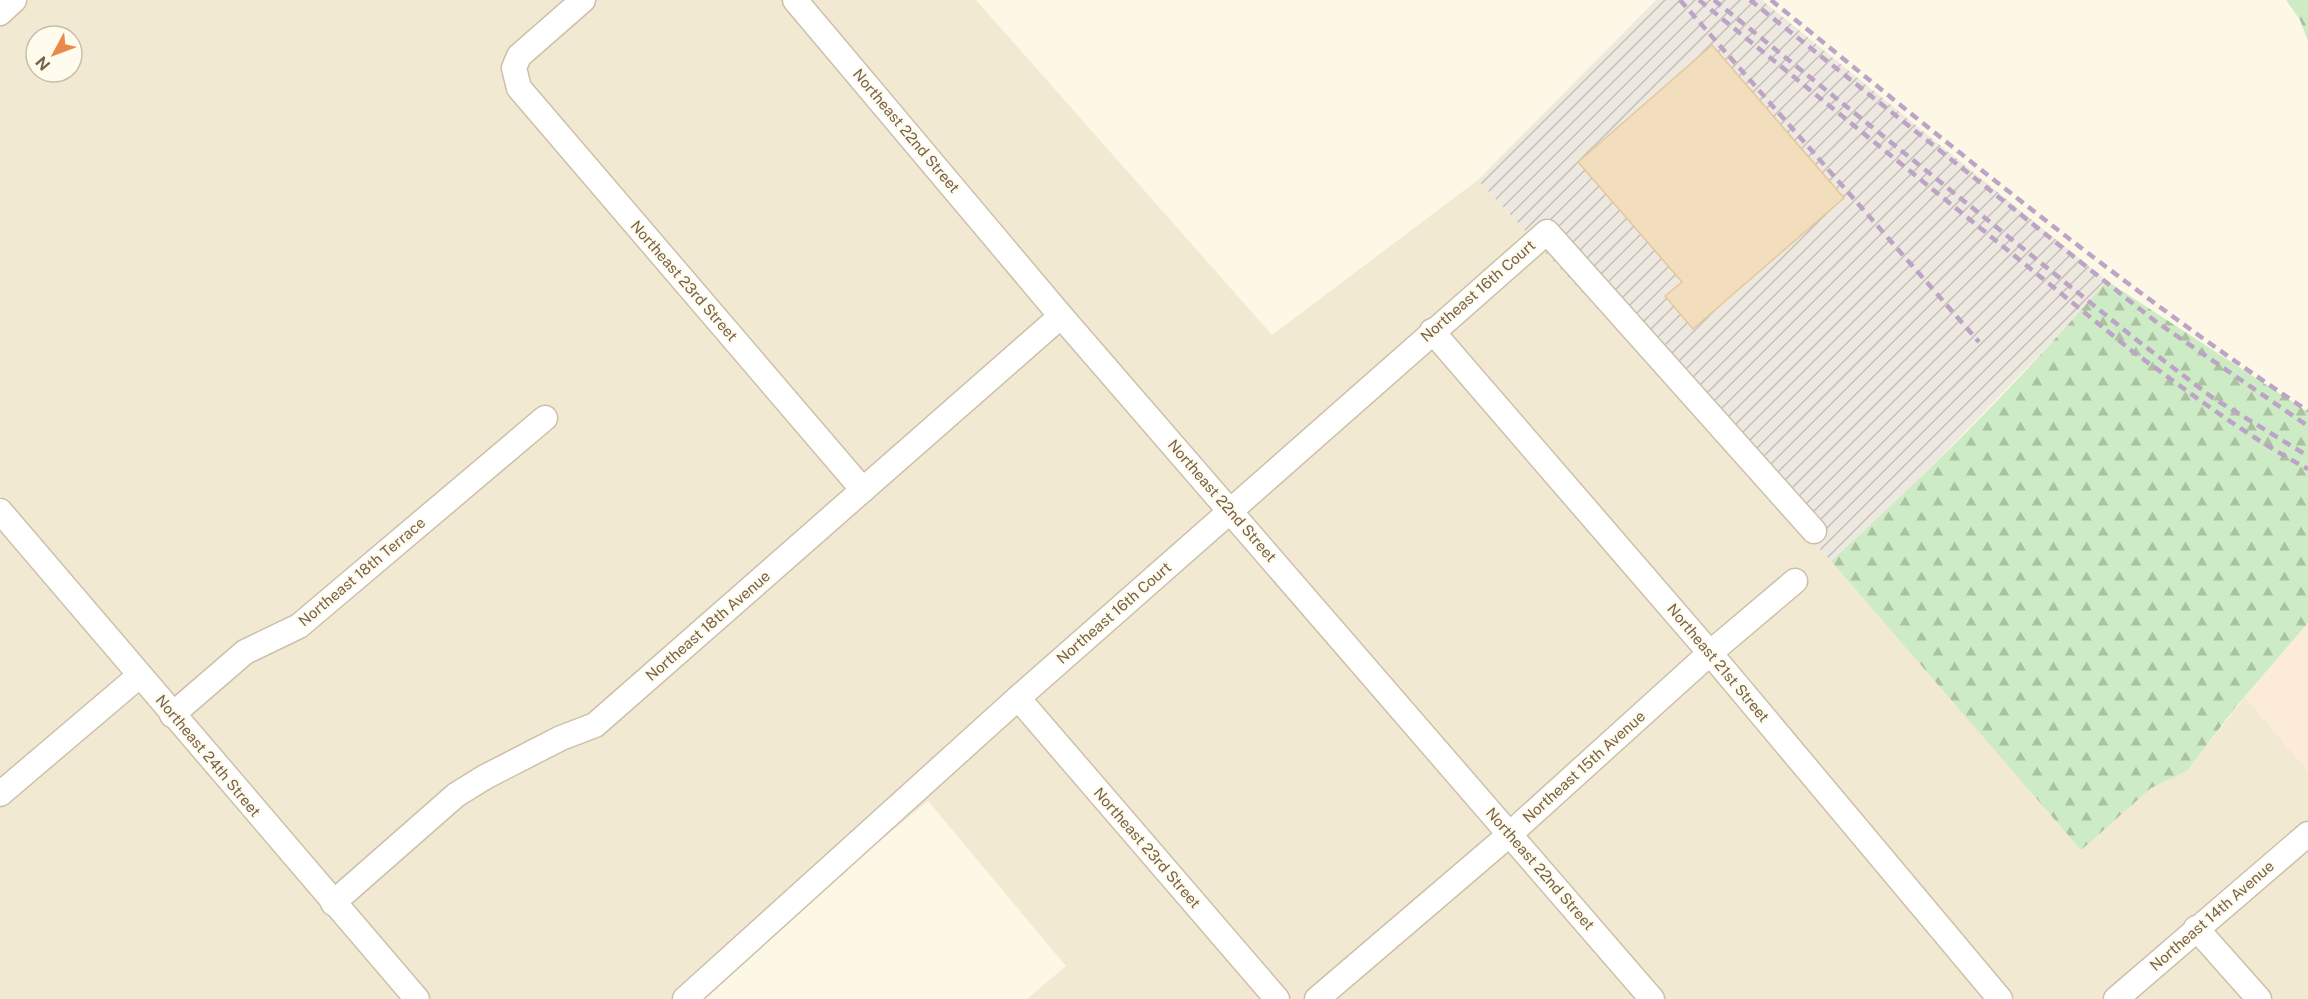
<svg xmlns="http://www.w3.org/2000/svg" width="2308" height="999" font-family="'Public Sans',sans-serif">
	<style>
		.residential { fill: #f1e9d2; fill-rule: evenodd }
		.commercial { fill: #fdebda }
		.industrial { fill: url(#industrial-furrows) }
		.forest { fill: url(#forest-firs) }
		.building { fill: #f2ddbd; stroke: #e5c79e; stroke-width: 1.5 }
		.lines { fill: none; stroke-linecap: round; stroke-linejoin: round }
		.minor-casing { stroke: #cdc0a9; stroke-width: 27 }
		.minor { stroke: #fff; stroke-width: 24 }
		.rail { stroke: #bda4c7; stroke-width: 4.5; stroke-dasharray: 9 6; stroke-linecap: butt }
		.labels { text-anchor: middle; stroke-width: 4.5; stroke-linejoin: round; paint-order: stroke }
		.street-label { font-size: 15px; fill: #77624a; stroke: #fffbed }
	</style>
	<defs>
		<pattern id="industrial-furrows" width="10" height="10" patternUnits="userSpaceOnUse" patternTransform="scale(1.5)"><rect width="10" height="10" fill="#ede9e0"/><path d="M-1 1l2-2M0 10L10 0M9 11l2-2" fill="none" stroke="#c5c0b8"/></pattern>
		<pattern id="forest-firs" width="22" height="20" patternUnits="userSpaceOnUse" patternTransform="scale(1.5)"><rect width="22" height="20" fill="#cdebc4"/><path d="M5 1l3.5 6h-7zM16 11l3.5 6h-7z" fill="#abc2a1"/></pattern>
	</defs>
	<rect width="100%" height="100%" fill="#fdf8e6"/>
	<!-- residential -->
	<g class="residential">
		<path d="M28,0H570L502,62L501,74L506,76L849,490L590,717L335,889L186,715L249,660L305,633L559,418L547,405L295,618L174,701L0,495V25ZM36,36H72V72H36Z"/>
		<polygon points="597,0 782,0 1048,316 865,477 528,82 524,67 527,61"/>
		<polygon points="809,0 976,0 1272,335 1478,180 1529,235 1232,497"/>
		<polygon points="1541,248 1831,561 2081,849 2151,788 2187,771 2245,697 2308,771 2308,822 2102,999 2013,999 1723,653 1808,581 1797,568 1712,639 1445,331"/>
		<polygon points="1060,329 1217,511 671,999 431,999 347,903 461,802 564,747"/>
		<polygon points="1430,345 1696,653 1511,820 1244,511"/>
		<polygon points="1228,524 1496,834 1303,999 1290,999 1031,698"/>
		<polygon points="0,527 404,999 0,999"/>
		<polygon points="1708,667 1987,999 1665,999 1523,834"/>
		<polygon points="1016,712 1263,999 1027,999 1066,966 928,801 805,903"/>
		<polygon points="2308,846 2308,999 2272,999 2210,928"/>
		<polygon points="1508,847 1638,999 1331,999"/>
		<polygon points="2194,941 2245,999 2129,999"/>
	</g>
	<!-- commercial -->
	<polygon class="commercial" points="2308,623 2308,771 2245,697"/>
	<!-- industrial -->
	<polygon class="industrial" points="1656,0 1762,0 2107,281 2075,318 1901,498 1831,561 1541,248 1560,232 1549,218 1529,235 1478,180"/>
	<!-- forest -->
	<g class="forest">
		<polygon points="2286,0 2308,0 2308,41 2300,20"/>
		<path d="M2107,281L2308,412V623L2235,708L2187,771L2151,788L2081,850L1831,561C1928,474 2021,379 2107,281Z"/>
	</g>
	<!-- building -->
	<polygon class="building" points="1712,45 1844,198 1693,329 1665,296 1682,282 1578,162"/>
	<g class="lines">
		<defs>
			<g id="minor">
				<polyline points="583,0 519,56 514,68 519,88 863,490"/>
				<polyline points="795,0 1061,316 1652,999"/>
				<polyline points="0,13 14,0"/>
				<polyline points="1432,331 1710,653 2000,999"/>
				<polyline points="0,511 417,999"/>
				<polyline points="1018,698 1277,999"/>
				<polyline points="172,715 245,652 299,626 545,418"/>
				<polyline points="0,794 139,676"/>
				<polyline points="333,903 456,795 485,777 561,738 595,725 1061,316"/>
				<polyline points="2196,928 2259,999"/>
				<polyline points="685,999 1018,698 1547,232 1814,531"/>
				<polyline points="1317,999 1510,834 1710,653 1795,581"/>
				<polyline points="2116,999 2308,834"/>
			</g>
		</defs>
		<!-- minor casing -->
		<use href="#minor" class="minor-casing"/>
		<!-- minor -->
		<use href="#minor" class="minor"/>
		<!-- rail -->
		<g class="rail">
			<polyline points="1680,0 1979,342"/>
			<path d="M1699,0L2132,351C2189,392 2246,436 2308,469"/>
			<polyline points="1714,0 2138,341 2213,398 2308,456"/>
			<polyline points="1750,0 2155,321 2308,426"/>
			<path d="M1771,0C1946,142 2120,286 2308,411"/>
		</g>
	</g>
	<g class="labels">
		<!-- street labels -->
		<g class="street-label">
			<text transform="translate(906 131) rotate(50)" y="5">Northeast 22nd Street</text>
			<text transform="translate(684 281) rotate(49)" y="5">Northeast 23rd Street</text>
			<text transform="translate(1478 291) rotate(-41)" y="5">Northeast 16th Court</text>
			<text transform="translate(1222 501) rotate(49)" y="5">Northeast 22nd Street</text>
			<text transform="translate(362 572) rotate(-40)" y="5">Northeast 18th Terrace</text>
			<text transform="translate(1114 613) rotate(-41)" y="5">Northeast 16th Court</text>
			<text transform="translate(708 626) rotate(-41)" y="5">Northeast 18th Avenue</text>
			<text transform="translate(1718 663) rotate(50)" y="5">Northeast 21st Street</text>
			<text transform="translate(208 756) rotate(50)" y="5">Northeast 24th Street</text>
			<text transform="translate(1584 767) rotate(-42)" y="5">Northeast 15th Avenue</text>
			<text transform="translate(1147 848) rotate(49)" y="5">Northeast 23rd Street</text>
			<text transform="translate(1540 869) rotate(49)" y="5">Northeast 22nd Street</text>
			<text transform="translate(2212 916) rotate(-41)" y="5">Northeast 14th Avenue</text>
		</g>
	</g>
	<!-- north arrow -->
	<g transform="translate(54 54) rotate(229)"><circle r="28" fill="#fffbed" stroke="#c9beac" stroke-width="1.5"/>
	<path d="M0-4.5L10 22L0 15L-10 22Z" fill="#e88b4a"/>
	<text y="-9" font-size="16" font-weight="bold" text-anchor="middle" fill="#77624a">N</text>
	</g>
</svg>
